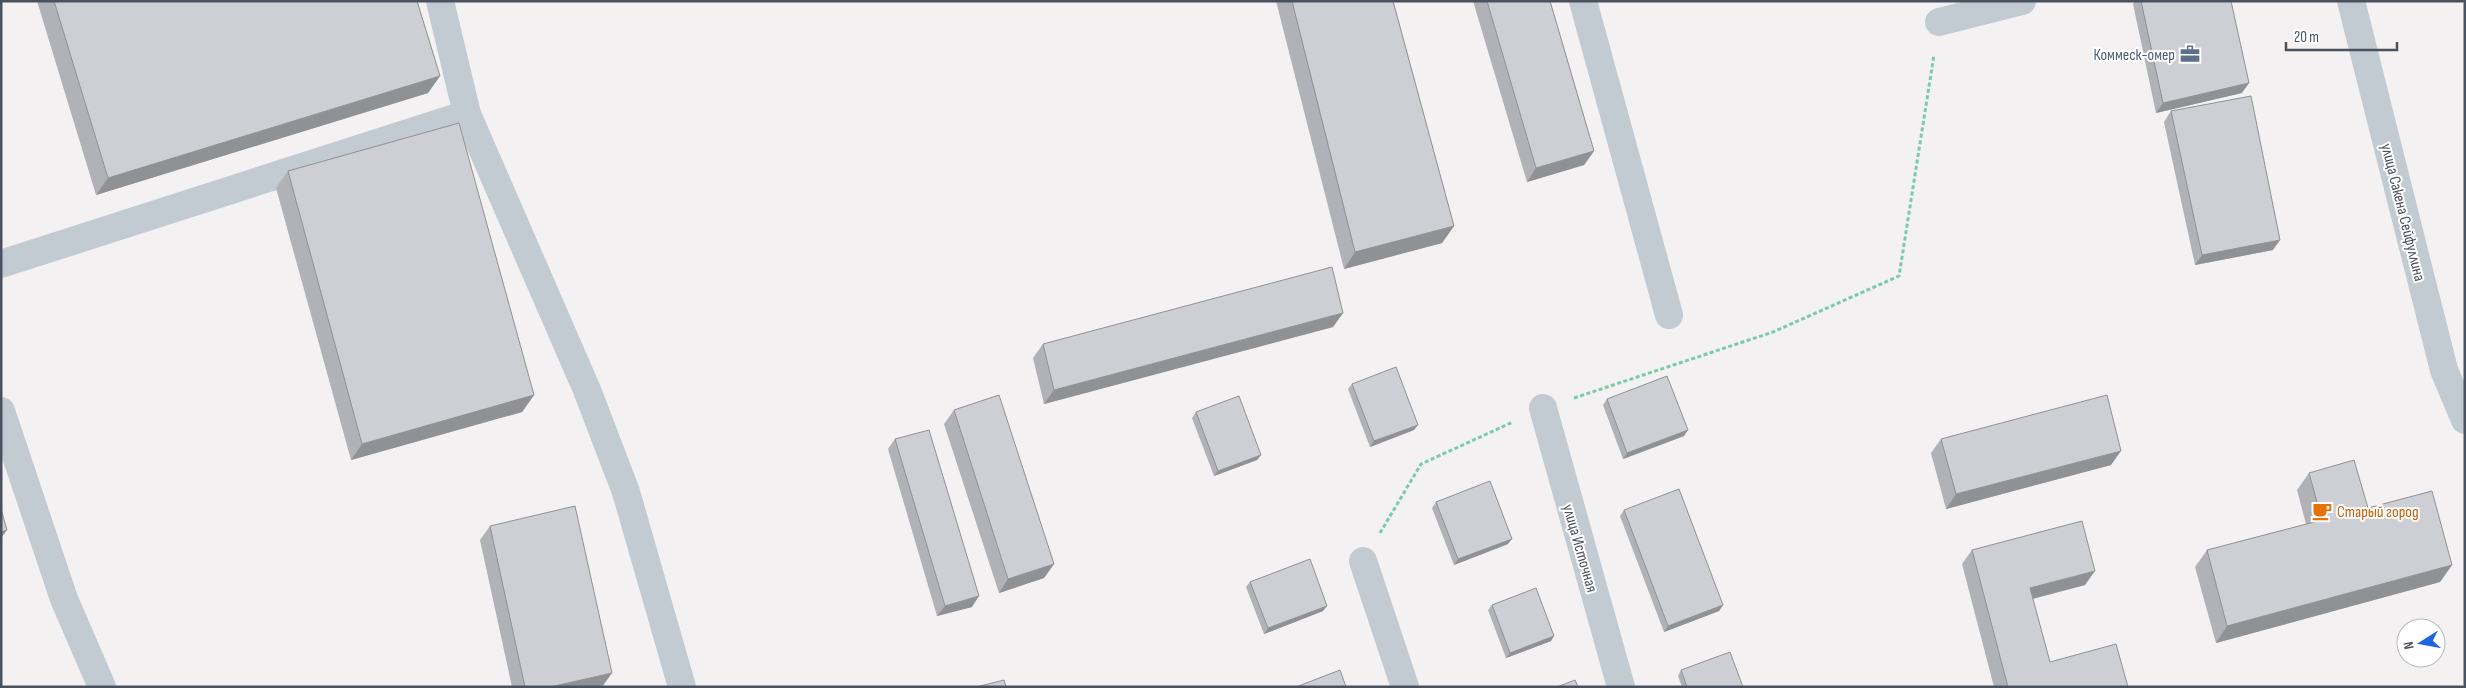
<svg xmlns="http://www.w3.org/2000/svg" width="2466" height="688" font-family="'Sofia Sans Condensed',sans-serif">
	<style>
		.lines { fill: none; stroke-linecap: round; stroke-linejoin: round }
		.path { stroke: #79cca9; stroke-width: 3; stroke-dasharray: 4 2.5; stroke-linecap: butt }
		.minor { stroke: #c2cad2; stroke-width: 28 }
		.wall { fill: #b1b2b7 }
		.shaded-wall { fill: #909195 }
		.building { fill: #cecfd5; stroke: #909195 }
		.labels { text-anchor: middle; stroke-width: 4; stroke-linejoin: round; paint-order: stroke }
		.service-label { font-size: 16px; fill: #4e5e75; stroke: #fff; text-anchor: end }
		.street-label { font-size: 16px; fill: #49525e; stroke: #fff }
		.food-label { font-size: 16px; fill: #c56008; stroke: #fff; text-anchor: start }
	</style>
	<rect width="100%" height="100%" fill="#f3f1f1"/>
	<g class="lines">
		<!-- path -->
		<g class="path">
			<polyline points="1574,398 1773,332 1899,276 1934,55"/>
			<polyline points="1380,533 1421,464 1513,422"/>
		</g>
		<!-- minor -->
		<g class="minor">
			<polyline points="440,1 467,114 587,390 626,492 682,687"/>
			<polyline points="1583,1 1669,315"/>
			<polyline points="2351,1 2444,370 2465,420"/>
			<polyline points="1939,22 2022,1"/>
			<polyline points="1,264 467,114"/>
			<polyline points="1543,408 1621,687"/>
			<polyline points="1,411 64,599 102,687"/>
			<polyline points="1363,561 1405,687"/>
		</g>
	</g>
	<!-- wall -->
	<g class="wall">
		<polygon points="37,1 417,1 440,76 428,93 96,195"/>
		<polygon points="1276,1 1393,1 1454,226 1442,243 1344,269"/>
		<polygon points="1473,1 1550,1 1594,151 1584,165 1527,182"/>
		<polygon points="2135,1 2231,1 2242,93 2156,113 2133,4"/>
		<polygon points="2171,111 2273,250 2195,265 2164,122"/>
		<polygon points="288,171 534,395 522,412 351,460 276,188"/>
		<polygon points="1343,313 1333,327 1044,404 1033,358 1043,344"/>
		<polygon points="1352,384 1414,430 1370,447 1348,389"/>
		<polygon points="1607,399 1684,436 1623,459 1603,405"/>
		<polygon points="954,410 1054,564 1044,578 999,593 944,424"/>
		<polygon points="1196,412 1261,455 1257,460 1214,476 1192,418"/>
		<polygon points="895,439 972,607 937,616 888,449"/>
		<polygon points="1941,439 2111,465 1946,509 1931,453"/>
		<polygon points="2309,473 2368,508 2452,565 2440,582 2216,643 2195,567 2207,550 2306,524 2297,490"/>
		<polygon points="1436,502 1508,544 1454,565 1432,508"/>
		<polygon points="1624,510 1723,605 1719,611 1664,632 1620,516"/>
		<polygon points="490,526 602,687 512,687 480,540"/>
		<polygon points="1972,550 2085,585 2033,599 2050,662 2128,687 1994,687 1962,564"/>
		<polygon points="1250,582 1323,611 1264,634 1246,587"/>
		<polygon points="1492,605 1551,641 1506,658 1488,610"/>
		<polygon points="1681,670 1743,687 1682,687 1678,676"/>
	</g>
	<!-- shaded-wall -->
	<g class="shaded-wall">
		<polygon points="440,76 428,93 96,195 108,178"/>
		<polygon points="2249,83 2242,93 2156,113 2163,103"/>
		<polygon points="1594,151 1584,165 1527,182 1536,168"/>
		<polygon points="1454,226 1442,243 1344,269 1355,252"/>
		<polygon points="2280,240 2273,250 2195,265 2202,255"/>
		<polygon points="1343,313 1333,327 1044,404 1054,390"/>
		<polygon points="534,395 522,412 351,460 362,444"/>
		<polygon points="1418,425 1414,430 1370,447 1374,441"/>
		<polygon points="1688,430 1684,436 1623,459 1627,453"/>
		<polygon points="2121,451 2111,465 1946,509 1956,494"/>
		<polygon points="1261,455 1257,460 1214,476 1218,471"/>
		<polygon points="7,530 1,538 1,532"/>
		<polygon points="1512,539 1508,544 1454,565 1458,559"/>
		<polygon points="1054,564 1044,578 999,593 1008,579"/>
		<polygon points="2452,565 2440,582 2216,643 2227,626"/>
		<polygon points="2095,571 2085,585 2020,602 2030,588"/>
		<polygon points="979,596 972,607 937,616 945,606"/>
		<polygon points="1723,605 1719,611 1664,632 1668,626"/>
		<polygon points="1327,606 1323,611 1264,634 1268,628"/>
		<polygon points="1554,636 1551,641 1506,658 1510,653"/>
		<polygon points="612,673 602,687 550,687"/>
	</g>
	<!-- building -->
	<g class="building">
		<polygon points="54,1 417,1 440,76 108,178"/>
		<polygon points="1292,1 1393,1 1454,226 1355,252"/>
		<polygon points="1487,1 1550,1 1594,151 1536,168"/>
		<polygon points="2141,1 2231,1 2249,83 2163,103"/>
		<polygon points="2251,96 2280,240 2202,255 2171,111"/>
		<polygon points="459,123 534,395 362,444 288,171"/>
		<polygon points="1332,267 1343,313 1054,390 1043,344"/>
		<polygon points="1396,367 1418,425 1374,441 1352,384"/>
		<polygon points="1667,376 1688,430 1627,453 1607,399"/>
		<polygon points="999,395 1054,564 1008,579 954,410"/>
		<polygon points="2107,395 2121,451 1956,494 1941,439"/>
		<polygon points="1239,396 1261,455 1218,471 1196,412"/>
		<polygon points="929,430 979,596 945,606 895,439"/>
		<polygon points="2354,460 2368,508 2432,491 2452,565 2227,626 2207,550 2322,520 2309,473"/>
		<polygon points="1490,481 1512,539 1458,559 1436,502"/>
		<polygon points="1679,489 1723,605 1668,626 1624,510"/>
		<polygon points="575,506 612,673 550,687 525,687 490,526"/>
		<polygon points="1,509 7,530 1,532"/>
		<polygon points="2082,521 2095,571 2030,588 2050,662 2116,644 2128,687 2008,687 1972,550"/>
		<polygon points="1310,559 1327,606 1268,628 1250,582"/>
		<polygon points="1536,588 1554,636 1510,653 1492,605"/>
		<polygon points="1730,652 1743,687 1687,687 1681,670"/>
		<polygon points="1340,670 1346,687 1296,687"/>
		<polygon points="1004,680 1006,687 976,687"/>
		<polygon points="1575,680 1578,687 1557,687"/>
	</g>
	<!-- icons -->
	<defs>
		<symbol id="office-bare" viewBox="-9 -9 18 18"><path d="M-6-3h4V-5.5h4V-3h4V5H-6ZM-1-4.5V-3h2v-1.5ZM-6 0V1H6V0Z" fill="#5c6f8a" stroke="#fff" stroke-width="2.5" paint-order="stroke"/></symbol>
		<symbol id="cafe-bare" viewBox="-9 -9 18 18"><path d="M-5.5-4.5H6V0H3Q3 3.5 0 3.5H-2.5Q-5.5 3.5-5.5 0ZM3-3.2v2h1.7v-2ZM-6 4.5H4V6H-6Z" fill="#e8710a" stroke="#fff" stroke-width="2.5" paint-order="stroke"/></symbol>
	</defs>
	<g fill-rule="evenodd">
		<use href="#office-bare" x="2176" y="40" width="28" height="28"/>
		<use href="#cafe-bare" x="2308" y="497" width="28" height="28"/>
	</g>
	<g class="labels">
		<!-- service labels -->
		<g class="service-label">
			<text x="2175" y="60">Коммеск-омер</text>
		</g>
		<!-- street labels -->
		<g class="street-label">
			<text transform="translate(2404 212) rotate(76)" y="6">улица Сакена Сейфуллина</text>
			<text transform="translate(1581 548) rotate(74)" y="6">улица Источная</text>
		</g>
		<!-- food labels -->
		<g class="food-label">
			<text x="2337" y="517">Старый город</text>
		</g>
	</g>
	<!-- border -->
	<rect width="2466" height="688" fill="none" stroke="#49525e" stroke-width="5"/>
	<!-- north arrow -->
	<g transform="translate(2421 643) rotate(259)"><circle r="24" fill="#ffffff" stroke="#b6babf"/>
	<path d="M0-4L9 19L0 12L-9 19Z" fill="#1d64e1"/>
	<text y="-8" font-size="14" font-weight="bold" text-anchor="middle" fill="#49525e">N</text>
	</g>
	<!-- scale -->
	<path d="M2286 42v8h111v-8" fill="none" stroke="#49525e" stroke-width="2.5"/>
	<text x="2294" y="42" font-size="15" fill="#49525e" stroke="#ffffff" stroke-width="4" paint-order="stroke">20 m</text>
</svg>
